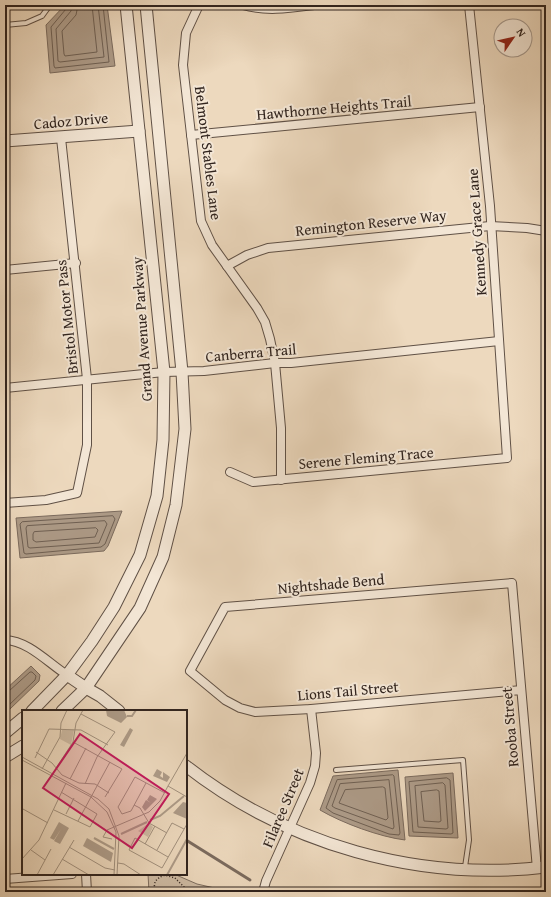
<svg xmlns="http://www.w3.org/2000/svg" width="551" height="897" font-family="'Gentium Book Plus',serif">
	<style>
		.green { fill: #cdbaa3; stroke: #7f6f60 }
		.water { fill: #ad9b88; stroke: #7b6b5e }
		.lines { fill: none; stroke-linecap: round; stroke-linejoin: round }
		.shore { stroke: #6f6053; stroke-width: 1 }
		.stream { stroke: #7b6b5e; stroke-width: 3 }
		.service-casing { stroke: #605146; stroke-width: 6 }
		.minor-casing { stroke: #605146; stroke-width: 10 }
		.tertiary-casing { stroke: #605146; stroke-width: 13 }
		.path { stroke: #31241e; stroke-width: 1.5; stroke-dasharray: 1 2; stroke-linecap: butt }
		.service { stroke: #f3e6d5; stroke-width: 4 }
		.minor { stroke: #f3e6d5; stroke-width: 8 }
		.tertiary { stroke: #f3e6d5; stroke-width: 11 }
		.labels { text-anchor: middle; stroke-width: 4; stroke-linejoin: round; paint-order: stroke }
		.street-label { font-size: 15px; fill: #31241e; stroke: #f3e6d5 }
		.inset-river { fill: none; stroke: #ad9b88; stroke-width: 2 }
		.inset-road { fill: none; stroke: #a2917e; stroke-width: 1 }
		.view { fill: #c2185b; fill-opacity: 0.15; stroke: #c2185b; stroke-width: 2 }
		.inset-edge { fill: none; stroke: #31241e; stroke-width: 2 }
	</style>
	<rect width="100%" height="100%" fill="#edd9be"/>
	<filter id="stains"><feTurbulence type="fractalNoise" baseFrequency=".005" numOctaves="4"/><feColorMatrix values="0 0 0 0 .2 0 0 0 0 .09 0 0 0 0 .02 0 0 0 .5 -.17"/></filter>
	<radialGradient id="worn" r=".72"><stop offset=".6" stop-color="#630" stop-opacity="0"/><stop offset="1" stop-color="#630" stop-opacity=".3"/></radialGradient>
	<!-- green -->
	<polygon class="green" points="148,874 174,874 197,884 232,892 149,892"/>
	<!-- water -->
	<g class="water">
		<polygon points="65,5 107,5 115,66 50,73 46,25"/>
		<polygon points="122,511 108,546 104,551 20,558 16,518"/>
		<polygon points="31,666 40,675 39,681 10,709 5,710 5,690"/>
		<path d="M398,770L405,840C380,837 342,823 320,810L333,776Z"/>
		<polygon points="453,773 458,838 409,836 405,777"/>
	</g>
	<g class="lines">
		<!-- shore -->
		<g class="shore">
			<polyline points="67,5 66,9 51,27 54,66 55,68 109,62 103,5"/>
			<polyline points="72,5 71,11 56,29 58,61 60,62 104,57 98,5"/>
			<polyline points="78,5 76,15 62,31 64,54 65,56 97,52 92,5"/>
			<polygon points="113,516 115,519 105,544 101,547 26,554 24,553 20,524 22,522"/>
			<polygon points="105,521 107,524 99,543 30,548 28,547 26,528 27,526"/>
			<polygon points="96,528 98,530 95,537 36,542 33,540 33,534 34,532"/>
			<polyline points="5,693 9,691 30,672 32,672 36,676 35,680 8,706 5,706"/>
			<polygon points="393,775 394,776 400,833 399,835 389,834 333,813 326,808 337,780"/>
			<polygon points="447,778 450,780 453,833 451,834 413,832 409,782"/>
			<polygon points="389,780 394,827 393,829 335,808 332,806 340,784"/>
			<polygon points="443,783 445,785 448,828 446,829 418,827 415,786"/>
			<polygon points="383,787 385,788 388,818 386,820 339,803 345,790"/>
			<polygon points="437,790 439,791 441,821 439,822 424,821 421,792"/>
		</g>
		<!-- stream -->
		<polyline class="stream" points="186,840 250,880"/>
		<defs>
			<g id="service">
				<polyline points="5,25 26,23 42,16 50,5"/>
				<polyline points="336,770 463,760 469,840 465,867"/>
			</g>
			<g id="minor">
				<polyline points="199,5 186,33 183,65 201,221 212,245 257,308 265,322 270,339 275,363 281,428 281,480"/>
				<path d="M243,5C266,12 291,8 314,5"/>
				<polyline points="191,135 480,107"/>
				<polyline points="227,266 247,255 268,248 490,226 527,228 546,231"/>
				<polyline points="5,270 76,263"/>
				<polyline points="5,388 164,372 204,371 275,363 291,363 499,341"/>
				<polyline points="230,472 253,482 507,458 490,206 469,5"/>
				<polyline points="5,503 46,500 77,493 87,445 87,379 61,138"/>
				<path d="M5,640C29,641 48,663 67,675"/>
				<polyline points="521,690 311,709 255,712 240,708 225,700 190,671 225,607 512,583 537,869"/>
				<polyline points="86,874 87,892"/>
				<polyline points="5,879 72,874"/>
				<polyline points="263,892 266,881 310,783 315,766 316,753 311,709"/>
			</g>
			<g id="tertiary">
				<polyline points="5,141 139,131"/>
				<polyline points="67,675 86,688 100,696 119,711"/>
				<polyline points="32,711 67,675 92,641 114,607 140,555 157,496 163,440 164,372 126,5"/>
				<polyline points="62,711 86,688 140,608 163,557 176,505 185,429 182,372 146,5"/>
				<polyline points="5,733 23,718"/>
				<polyline points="5,757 23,746"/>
				<path d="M186,766C287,845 419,882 546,867"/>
			</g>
		</defs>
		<!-- service casing -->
		<use href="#service" class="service-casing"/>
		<!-- minor casing -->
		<use href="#minor" class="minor-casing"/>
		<!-- tertiary casing -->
		<use href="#tertiary" class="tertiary-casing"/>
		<!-- path -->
		<path class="path" d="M156,892C152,883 156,878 165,875L175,878L189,892"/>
		<!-- service -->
		<use href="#service" class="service"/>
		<!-- minor -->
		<use href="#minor" class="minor"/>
		<!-- tertiary -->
		<use href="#tertiary" class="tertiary"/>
	</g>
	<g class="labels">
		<!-- street labels -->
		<g class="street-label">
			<text transform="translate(334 108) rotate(-5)" y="5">Hawthorne Heights Trail</text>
			<text transform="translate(71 121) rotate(-5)" y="5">Cadoz Drive</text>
			<text transform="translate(208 153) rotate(83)" y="5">Belmont Stables Lane</text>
			<text transform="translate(371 223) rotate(-6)" y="5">Remington Reserve Way</text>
			<text transform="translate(477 232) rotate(-94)" y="5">Kennedy Grace Lane</text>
			<text transform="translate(67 317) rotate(-96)" y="5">Bristol Motor Pass</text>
			<text transform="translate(142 329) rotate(-94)" y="5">Grand Avenue Parkway</text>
			<text transform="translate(251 353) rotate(-5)" y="5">Canberra Trail</text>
			<text transform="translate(366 458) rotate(-5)" y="5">Serene Fleming Trace</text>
			<text transform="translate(331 584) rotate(-5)" y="5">Nightshade Bend</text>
			<text transform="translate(348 691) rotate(-5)" y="5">Lions Tail Street</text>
			<text transform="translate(510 727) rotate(-95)" y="5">Rooba Street</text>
			<text transform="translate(283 808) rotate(-67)" y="5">Filaree Street</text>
		</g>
	</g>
	<!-- overview -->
	<g transform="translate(22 710)">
		<rect width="165" height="165" fill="#edd9be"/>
		<path d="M40,20H52L49,35L38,29ZM127,113L131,117L126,127L116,121Z" fill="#cdbaa3"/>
		<path d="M84,0H102L105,7L99,13L85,6ZM108,18L111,20L102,37L98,35ZM135,59L140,62L138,66L141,68V62L148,67L145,72L131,66ZM128,85L135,89L123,101L120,97L124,90L129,93L125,90ZM161,92L165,93V109L151,103ZM37,112L47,118L38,134L32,131L39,119L32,130L28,128ZM65,128L91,143L89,152L61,136Z" fill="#ad9b88"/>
		<path class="inset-river" d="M105,6H110L114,0M128,110L138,106L162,86M99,124L125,112M72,128L92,139M145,165L165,129"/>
		<path class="inset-road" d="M59,4L93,22L75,47L63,74M51,32L100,59L83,87M14,42L30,53L40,65L57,73L73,74L87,83M165,43L146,76L165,87M0,47L76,89L87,99L97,126L95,165M13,48L27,19L59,20L86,35M0,50L69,87L85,102L94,122L92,165M34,58L51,32L54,13L61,0M20,59L38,27L39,13L45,0M48,69L64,38M124,73L109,101L100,104L96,97L113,67L143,83M112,95L118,98L127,113L145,123M32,100L68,117L75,104L39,82M0,101L1,99L26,113M44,104L52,88M56,111L88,52M90,129L81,127L85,120L127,102L138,91L146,76M123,134L133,116M47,137L83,158L93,160M9,140L23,150M135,140L150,113L162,119M146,147L113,128L107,140L140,158L165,114M0,149L17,130L44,73M40,149L67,165M96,153L102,154L119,165M15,165L29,139M31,165L52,130"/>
		<path class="view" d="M58,24L147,84L110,138L21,78Z"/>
		<rect width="165" height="165" class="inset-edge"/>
	</g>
	<!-- margin -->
	<rect width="551" height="897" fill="none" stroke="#edd9be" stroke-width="20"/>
	<rect x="6" y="6" width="539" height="885" fill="none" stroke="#31241e" stroke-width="2"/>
	<rect x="10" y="10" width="531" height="877" fill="none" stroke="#31241e"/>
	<!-- north arrow -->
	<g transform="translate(513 38) rotate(56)"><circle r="19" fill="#f3e6d5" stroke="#a5988c"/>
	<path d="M0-3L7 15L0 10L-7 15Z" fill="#8f2418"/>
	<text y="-6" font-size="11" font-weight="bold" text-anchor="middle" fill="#31241e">N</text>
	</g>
	<rect width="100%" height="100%" filter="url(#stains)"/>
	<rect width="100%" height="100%" fill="url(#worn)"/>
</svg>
